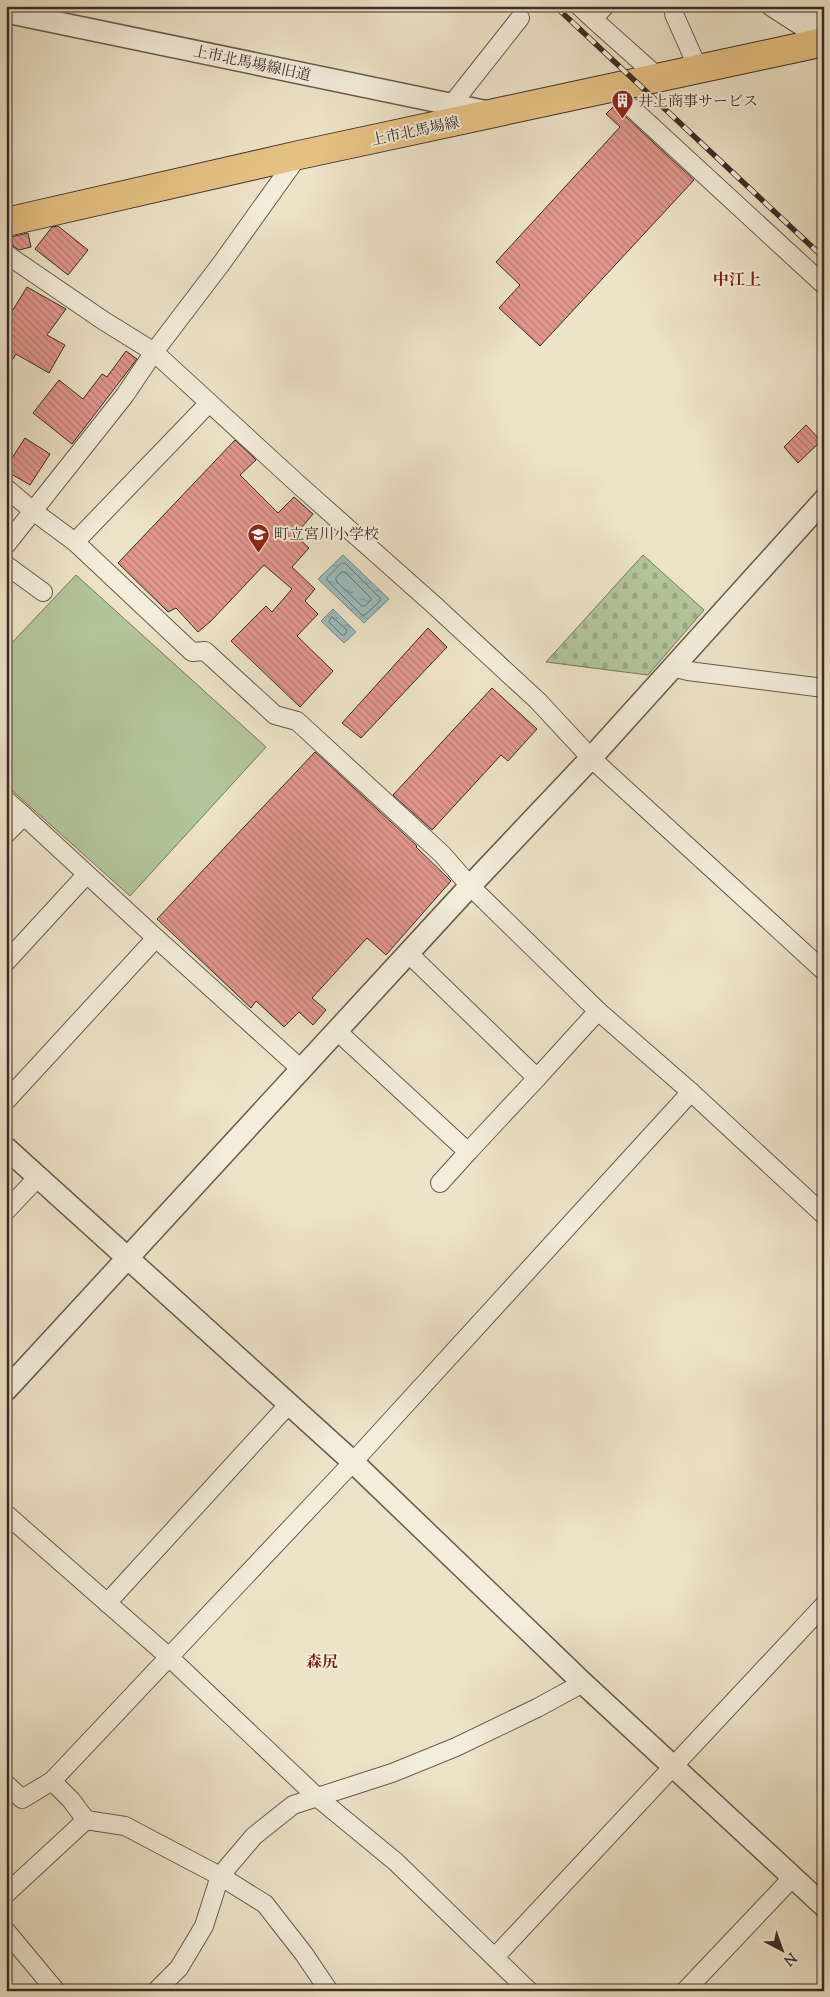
<svg xmlns="http://www.w3.org/2000/svg" width="830" height="1997" font-family="'Sorts Mill Goudy','Noto Serif JP',serif">
	<style>
		.cemetery { fill: url(#cemetery-stones); stroke: #767860 }
		.pitch { fill: #b3c59a; stroke: #767860 }
		.water { fill: url(#water-ripples); stroke: #748381 }
		.lines { fill: none; stroke-linecap: round; stroke-linejoin: round }
		.shore { stroke: #6a7472; stroke-width: 1 }
		.building { fill: url(#building-back-hatch); stroke: #3a2c27 }
		.minor-casing { stroke: #675a4f; stroke-width: 20 }
		.tertiary-casing { stroke: #675a4f; stroke-width: 24 }
		.primary-casing { stroke: #3a2c27; stroke-width: 30 }
		.minor { stroke: #f3eddb; stroke-width: 18 }
		.tertiary { stroke: #f3eddb; stroke-width: 21 }
		.primary { stroke: #e6c284; stroke-width: 28 }
		.rail-casing { stroke: #3a2c27; stroke-width: 5.5 }
		.rail { stroke: #f3eddb; stroke-width: 4; stroke-dasharray: 11; stroke-linecap: butt }
		.labels { text-anchor: middle; stroke-width: 4; stroke-linejoin: round; paint-order: stroke }
		.street-label { font-size: 15px; fill: #3a2c27; stroke: #f3eddb }
		.poi-label { font-size: 15px; fill: #3a2c27; stroke: #f3eddb; text-anchor: start }
		.neighbourhood-label { font-size: 16px; font-weight: bold; fill: #7a1f14; stroke: #f3eddb }
	</style>
	<defs>
		<pattern id="cemetery-stones" width="16" height="16" patternUnits="userSpaceOnUse" patternTransform="scale(1.25)"><rect width="16" height="16" fill="#b3c59a"/><path d="M2 7V4a2 2 0 0 1 4 0v3zM10 15v-3a2 2 0 0 1 4 0v3z" fill="#9ba985"/></pattern>
		<pattern id="water-ripples" width="26" height="14" patternUnits="userSpaceOnUse" patternTransform="scale(1.25)"><rect width="26" height="14" fill="#9bbdbd"/><path d="M2 4q2-2 4 0t4 0M15 11q2-2 4 0t4 0" fill="none" stroke="#7f9a9a"/></pattern>
		<pattern id="building-back-hatch" width="6" height="6" patternUnits="userSpaceOnUse" patternTransform="scale(1.25)"><rect width="6" height="6" fill="#e2978e"/><path d="M-1 5l2 2M0 0l6 6M5-1l2 2" fill="none" stroke="#b87b74"/></pattern>
	</defs>
	<rect width="100%" height="100%" fill="#ede3c8"/>
	<filter id="stains"><feTurbulence type="fractalNoise" baseFrequency=".004" numOctaves="4"/><feColorMatrix values="0 0 0 0 .2 0 0 0 0 .09 0 0 0 0 .02 0 0 0 .5 -.17"/></filter>
	<radialGradient id="worn" r=".72"><stop offset=".6" stop-color="#630" stop-opacity="0"/><stop offset="1" stop-color="#630" stop-opacity=".3"/></radialGradient>
	<!-- cemetery -->
	<polygon class="cemetery" points="643,555 704,610 648,675 546,662"/>
	<!-- pitch -->
	<polygon class="pitch" points="76,575 266,747 130,896 6,785 6,649"/>
	<!-- water -->
	<g class="water">
		<polygon points="343,555 389,599 364,623 318,579"/>
		<polygon points="333,609 356,632 344,643 321,621"/>
	</g>
	<g class="lines">
		<!-- shore -->
		<g class="shore">
			<polygon points="342,563 345,563 380,598 380,601 365,615 362,615 327,580 327,578"/>
			<polygon points="342,572 345,572 371,598 371,600 365,606 362,606 336,581 336,578"/>
			<polygon points="332,617 347,630 345,635 342,635 329,622"/>
		</g>
	</g>
	<!-- building -->
	<g class="building">
		<polygon points="614,106 694,180 540,346 499,308 520,285 496,262 620,127 606,114"/>
		<polygon points="58,226 88,250 68,275 35,249 52,227"/>
		<polygon points="28,233 31,247 19,250 13,246 11,237"/>
		<polygon points="27,287 66,309 47,335 65,345 49,373 16,354 6,370 6,321"/>
		<polygon points="126,351 137,359 72,444 33,413 59,380 83,399 102,374 107,377"/>
		<polygon points="806,425 821,441 798,463 784,447"/>
		<polygon points="25,438 50,454 30,485 6,471 6,467"/>
		<polygon points="235,440 256,460 240,475 278,513 294,497 313,514 295,535 309,548 292,567 315,589 305,601 318,614 297,636 333,671 300,707 231,641 266,606 272,612 292,589 264,565 211,621 198,632 176,608 168,612 118,563"/>
		<polygon points="428,628 447,647 361,738 342,723"/>
		<polygon points="492,688 537,729 508,761 501,755 432,830 393,795"/>
		<polygon points="315,752 417,846 416,847 451,881 386,955 367,938 312,998 326,1010 313,1025 299,1012 284,1027 256,1001 251,1008 157,919"/>
	</g>
	<g class="lines">
		<defs>
			<g id="minor">
				<polyline points="579,6 593,19"/>
				<polyline points="605,6 593,19 649,69 654,78"/>
				<polyline points="770,6 824,41"/>
				<polyline points="798,6 824,27"/>
				<polyline points="674,14 698,68"/>
				<polyline points="609,87 824,285"/>
				<polyline points="452,104 520,18"/>
				<polyline points="6,254 104,321 154,352 299,485 433,604 538,701 591,758 824,971"/>
				<polyline points="6,488 33,511 125,395 154,352 221,264 299,155"/>
				<polyline points="75,542 192,652 205,651 275,715 297,721 442,854 470,886 598,1011 691,1092 824,1215"/>
				<polyline points="6,545 33,511 75,542 209,403"/>
				<polyline points="6,565 43,592"/>
				<polyline points="672,667 688,671 824,688"/>
				<polyline points="6,800 24,816 6,834"/>
				<polyline points="24,816 156,938"/>
				<polyline points="409,954 537,1078 598,1011"/>
				<polyline points="6,962 86,875"/>
				<polyline points="337,1031 468,1152 537,1078"/>
				<polyline points="6,1101 156,938 302,1070"/>
				<polyline points="440,1183 468,1152"/>
				<polyline points="6,1211 39,1176"/>
				<polyline points="6,1514 169,1657 317,1797 396,1862 529,1991"/>
				<polyline points="107,1603 289,1404"/>
				<polyline points="52,1781 71,1800 86,1820 125,1826 220,1876 254,1836 293,1805 392,1773 456,1747 537,1708 583,1683"/>
				<polyline points="6,1784 22,1799 52,1781 353,1462 691,1092"/>
				<polyline points="6,1894 86,1820"/>
				<polyline points="6,1931 56,1991"/>
				<polyline points="495,1957 824,1605"/>
				<polyline points="156,1991 179,1968 204,1926 220,1876 265,1904 304,1954 329,1991"/>
				<polyline points="685,1991 793,1877"/>
			</g>
			<g id="tertiary">
				<polyline points="6,12 488,112"/>
				<polyline points="6,1148 353,1462 583,1683 824,1906"/>
				<polyline points="6,1390 470,886 591,758 824,500"/>
			</g>
			<polyline id="primary" points="6,222 299,155 824,42"/>
		</defs>
		<!-- minor casing -->
		<use href="#minor" class="minor-casing"/>
		<!-- tertiary casing -->
		<use href="#tertiary" class="tertiary-casing"/>
		<!-- primary casing -->
		<use href="#primary" class="primary-casing"/>
		<!-- minor -->
		<use href="#minor" class="minor"/>
		<!-- tertiary -->
		<use href="#tertiary" class="tertiary"/>
		<!-- primary -->
		<use href="#primary" class="primary"/>
		<defs>
			<polyline id="rail" points="555,6 824,258"/>
		</defs>
		<!-- rail casing -->
		<use href="#rail" class="rail-casing"/>
		<!-- rail -->
		<use href="#rail" class="rail"/>
	</g>
	<!-- icons -->
	<defs>
		<symbol id="building-pin" viewBox="-11 -11 22 30"><path d="M0 17L-7.5 6A9.5 9.5 0 1 1 7.5 6Z" fill="#8f2418" stroke="#f3eddb"/><path d="M-4-6H4V6H1V3H-1V6H-4ZM-2.5-4.3h1.7v1.8h-1.7ZM.8-4.3h1.7v1.8H.8ZM-2.5-1h1.7V.8h-1.7ZM.8-1h1.7V.8H.8Z" fill="#fff"/></symbol>
		<symbol id="school-pin" viewBox="-11 -11 22 30"><path d="M0 17L-7.5 6A9.5 9.5 0 1 1 7.5 6Z" fill="#8f2418" stroke="#f3eddb"/><path d="M0-5L7-2L0 1L-7-2ZM-4 1L0 2.5L4 1V4Q0 6-4 4Z" fill="#fff"/></symbol>
	</defs>
	<g fill-rule="evenodd">
		<use href="#building-pin" x="610" y="88" width="25" height="34"/>
		<use href="#school-pin" x="246" y="522" width="25" height="34"/>
	</g>
	<g class="labels">
		<!-- street labels -->
		<g class="street-label">
			<text transform="translate(252 63) rotate(12)" y="5">上市北馬場線旧道</text>
			<text transform="translate(415 131) rotate(-12)" y="5">上市北馬場線</text>
		</g>
		<!-- poi labels -->
		<g class="poi-label">
			<text x="638" y="106">井上商事サービス</text>
			<text x="274" y="539">町立宮川小学校</text>
		</g>
		<!-- neighbourhood labels -->
		<g class="neighbourhood-label">
			<text x="737" y="285">中江上</text>
			<text x="322" y="1667">森尻</text>
		</g>
	</g>
	<!-- margin -->
	<rect width="830" height="1997" fill="none" stroke="#ede3c8" stroke-width="25"/>
	<rect x="8" y="8" width="815" height="1982" fill="none" stroke="#3a2c27" stroke-width="2.5"/>
	<rect x="12" y="12" width="805" height="1972" fill="none" stroke="#3a2c27"/>
	<!-- north arrow -->
	<g transform="translate(782 1950) rotate(139)" stroke="#f3eddb" stroke-width="4" paint-order="stroke">
	<path d="M0-4L9 19L0 12L-9 19Z" fill="#3a2c27"/>
	<text y="-8" font-size="14" font-weight="bold" text-anchor="middle" fill="#3a2c27">N</text>
	</g>
	<rect width="100%" height="100%" filter="url(#stains)"/>
	<rect width="100%" height="100%" fill="url(#worn)"/>
</svg>
